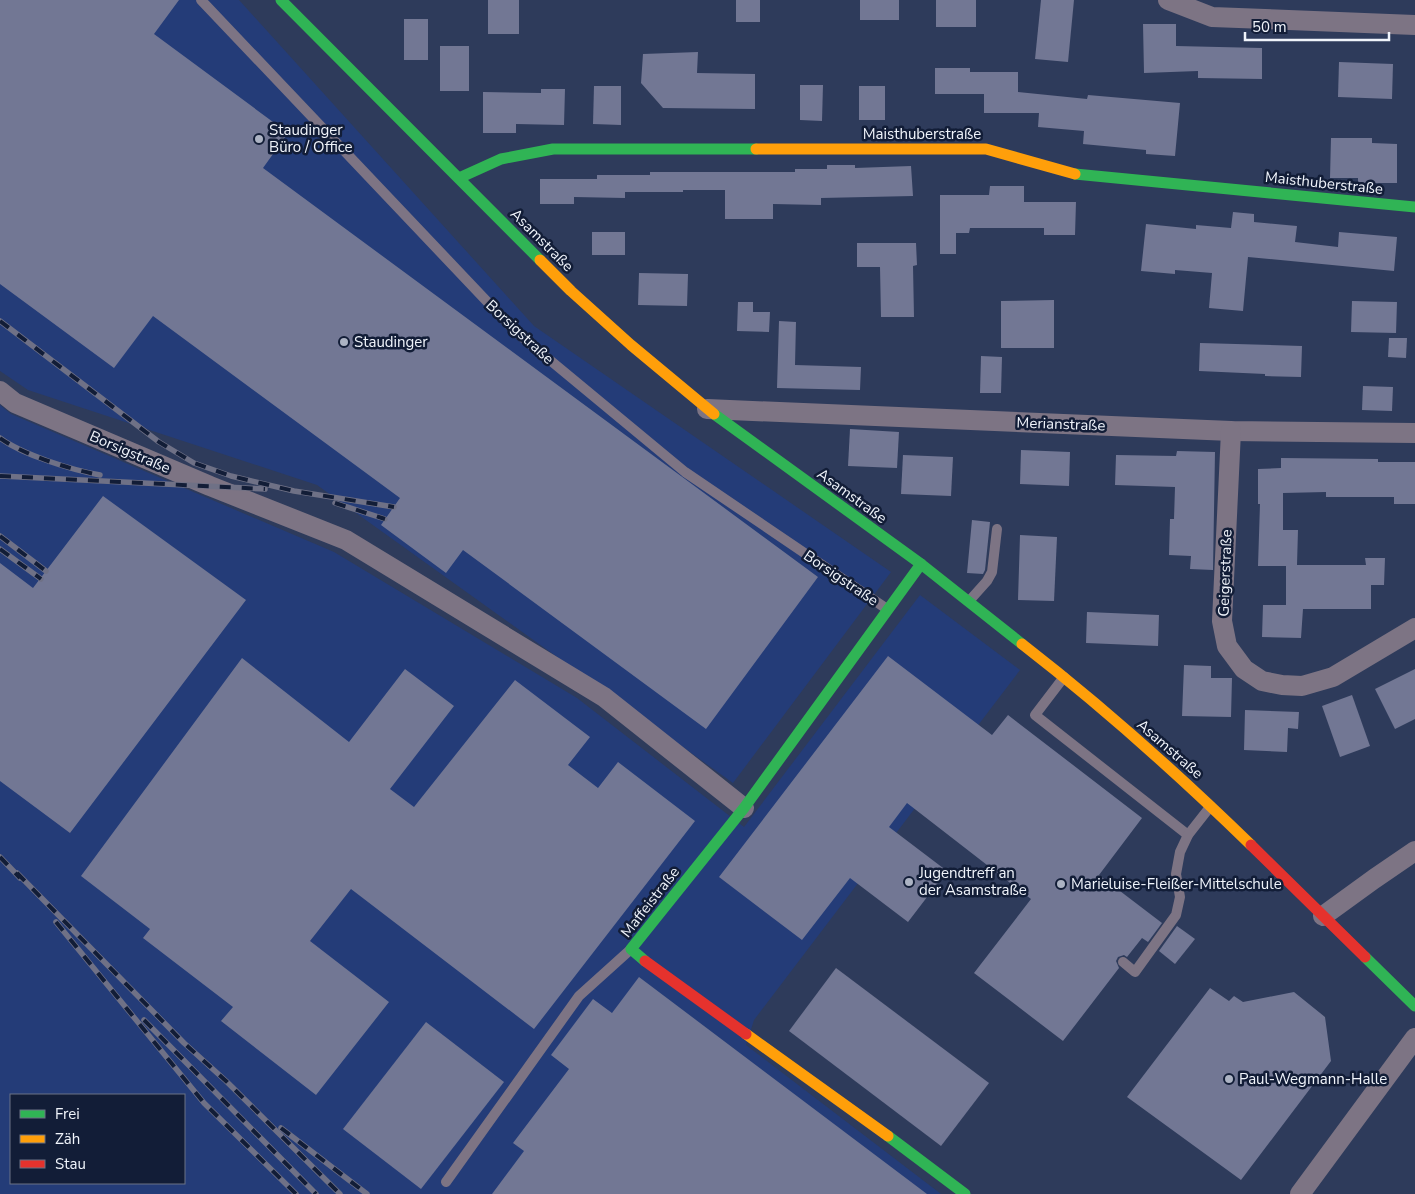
<svg xmlns="http://www.w3.org/2000/svg" width="1415" height="1194" font-family="'Nunito Sans',sans-serif">
	<style>
		.built { fill: #243c78; fill-rule: evenodd }
		.building { fill: #727794 }
		.lines { fill: none; stroke-linecap: round; stroke-linejoin: round }
		.lane { stroke: #7d7484; stroke-width: 10 }
		.street { stroke: #7d7484; stroke-width: 20 }
		.fast { stroke: #30b455; stroke-width: 11 }
		.slow { stroke: #ff9f0a; stroke-width: 11 }
		.jam { stroke: #e5322d; stroke-width: 11 }
		.rail-casing { stroke: #6f7186; stroke-width: 5.5 }
		.rail { stroke: #121d37; stroke-width: 4; stroke-dasharray: 11; stroke-linecap: butt }
		.poi-dot { fill: #acb3c3; stroke: #121d37; stroke-width: 2 }
		.labels { text-anchor: middle; stroke-width: 5; stroke-linejoin: round; paint-order: stroke }
		.poi-label { font-size: 15px; fill: #f0f4fb; stroke: #121d37; text-anchor: start }
		.street-label { font-size: 15px; fill: #f0f4fb; stroke: #121d37 }
	</style>
	<rect width="100%" height="100%" fill="#2e3b5b"/>
	<!-- built -->
	<g class="built">
		<polygon points="0,0 239,0 534,326 891,572 733,783 317,485 28,390 0,371"/>
		<path d="M0,405L11,414L334,552L577,698L744,827L920,595L1020,670L754,1020L746,1045L941,1194H0ZM11,1095H184V1183H11Z"/>
	</g>
	<!-- building -->
	<g class="building">
		<polygon points="0,0 179,0 154,34 288,133 263,168 818,577 706,729 463,550 446,573 381,525 400,498 153,316 114,368 0,284"/>
		<rect x="488" y="0" width="31" height="34"/>
		<rect x="736" y="0" width="24" height="22"/>
		<rect x="860" y="0" width="39" height="20"/>
		<rect x="936" y="0" width="40" height="27"/>
		<polygon points="1041,0 1074,0 1068,62 1035,59"/>
		<rect x="404" y="19" width="24" height="41"/>
		<polygon points="1143,24 1176,24 1176,46 1262,48 1262,79 1198,78 1198,71 1144,73"/>
		<rect x="440" y="46" width="29" height="45"/>
		<polygon points="698,52 697,73 755,74 755,109 663,108 641,83 643,54"/>
		<polygon points="1339,62 1393,64 1392,99 1338,97"/>
		<polygon points="935,68 970,68 970,72 1018,72 1018,92 1087,99 1088,95 1180,103 1175,156 1146,154 1146,150 1083,144 1084,131 1038,127 1039,113 984,113 984,94 935,94"/>
		<polygon points="800,85 823,85 822,121 800,120"/>
		<polygon points="594,86 621,86 621,125 593,124"/>
		<rect x="859" y="86" width="26" height="34"/>
		<polygon points="541,89 565,89 564,125 516,124 516,133 483,133 483,92 541,93"/>
		<polygon points="1331,138 1372,138 1372,143 1397,144 1397,183 1358,183 1358,178 1330,178"/>
		<polygon points="827,165 855,165 855,168 911,166 913,196 821,198 821,205 773,204 773,219 725,219 725,190 683,190 683,192 625,192 625,198 574,197 574,204 540,204 540,179 597,179 597,175 650,175 650,172 795,172 795,169 827,169"/>
		<polygon points="990,186 1024,186 1024,202 1076,202 1075,235 1044,235 1044,228 970,228 969,233 956,233 956,254 940,254 940,195 989,195"/>
		<polygon points="1233,212 1254,214 1254,222 1297,226 1295,242 1338,247 1339,232 1397,237 1394,271 1248,257 1243,311 1209,308 1212,273 1175,270 1175,274 1141,271 1146,224 1196,229 1196,225 1231,228"/>
		<rect x="592" y="232" width="33" height="23"/>
		<polygon points="857,243 916,243 917,265 913,266 914,317 881,317 880,267 857,267"/>
		<polygon points="639,273 688,274 687,306 638,305"/>
		<polygon points="1054,300 1054,348 1001,348 1001,301"/>
		<polygon points="1352,301 1397,302 1396,333 1351,332"/>
		<polygon points="738,302 753,302 753,312 770,312 769,332 737,331"/>
		<polygon points="779,321 796,322 795,365 861,367 860,390 777,388"/>
		<polygon points="1389,338 1407,338 1406,358 1388,357"/>
		<polygon points="1200,343 1302,346 1301,377 1265,376 1265,374 1199,371"/>
		<polygon points="981,356 1002,357 1001,393 980,393"/>
		<polygon points="1363,386 1393,387 1392,411 1362,410"/>
		<polygon points="850,429 899,432 897,468 848,466"/>
		<polygon points="1021,450 1070,452 1069,486 1020,484"/>
		<polygon points="1177,451 1215,452 1213,570 1190,569 1191,556 1169,555 1170,519 1174,519 1175,487 1115,485 1116,455 1176,456"/>
		<polygon points="903,455 953,457 951,496 901,494"/>
		<polygon points="1281,458 1378,459 1378,462 1415,462 1415,504 1394,504 1394,497 1326,497 1326,492 1283,493 1283,530 1298,530 1297,565 1366,565 1365,558 1385,558 1384,585 1371,585 1371,609 1303,609 1301,638 1262,637 1263,605 1286,605 1286,566 1258,566 1260,504 1258,504 1258,469 1281,468"/>
		<polygon points="103,496 246,600 70,833 0,781 0,563 33,588"/>
		<polygon points="972,520 990,522 985,570 983,574 967,573"/>
		<polygon points="1020,535 1057,537 1054,601 1018,600"/>
		<polygon points="1087,612 1159,615 1158,646 1086,643"/>
		<polygon points="888,656 992,735 1008,715 1142,818 1099,875 1162,923 1148,942 1142,938 1127,957 1124,955 1118,957 1116,961 1119,968 1063,1041 974,973 1031,899 907,803 889,827 947,871 908,922 850,878 802,940 719,877"/>
		<polygon points="242,658 349,742 405,669 454,706 390,789 414,807 515,680 590,737 568,765 598,788 618,762 695,821 534,1029 351,889 310,941 389,1002 316,1095 221,1021 233,1007 143,938 150,929 81,876"/>
		<polygon points="1184,665 1211,666 1211,678 1232,678 1231,717 1182,716"/>
		<polygon points="1415,669 1415,719 1395,729 1375,689"/>
		<polygon points="1352,695 1370,746 1340,757 1322,706"/>
		<polygon points="1245,710 1299,712 1298,729 1288,728 1287,752 1244,750"/>
		<polygon points="1177,926 1195,939 1175,964 1159,951"/>
		<polygon points="836,968 989,1083 941,1146 789,1031"/>
		<polygon points="639,977 927,1194 492,1194 524,1151 513,1143 569,1069 551,1055 593,999 612,1013"/>
		<polygon points="1210,988 1229,1001 1234,996 1243,1002 1294,992 1325,1017 1331,1061 1241,1180 1127,1097"/>
		<polygon points="426,1022 504,1082 421,1189 343,1129"/>
	</g>
	<g class="lines">
		<!-- lane -->
		<g class="lane">
			<polyline points="201,0 516,332 685,472 887,609"/>
			<polyline points="970,600 987,581 992,572 997,529"/>
			<polyline points="1064,677 1035,715 1188,835"/>
			<polyline points="1123,962 1135,972 1176,915 1180,897 1176,874 1180,852 1188,835 1210,807"/>
			<polyline points="446,1182 579,996 630,950"/>
		</g>
		<!-- street -->
		<g class="street">
			<polyline points="1168,0 1212,17 1415,25"/>
			<polyline points="0,391 15,403 210,486 346,540 604,697 744,808"/>
			<polyline points="707,409 1231,431 1415,433"/>
			<polyline points="1231,431 1222,621 1227,646 1244,669 1262,681 1282,685 1302,686 1333,677 1415,628"/>
			<polyline points="1323,916 1374,879 1415,851"/>
			<polyline points="1300,1194 1415,1038"/>
		</g>
		<!-- fast -->
		<g class="fast">
			<polyline points="281,0 540,260"/>
			<polyline points="1075,174 1415,207"/>
			<polyline points="459,178 501,159 553,149 756,149"/>
			<polyline points="714,414 921,564 1022,644"/>
			<polyline points="1365,957 1415,1006"/>
			<polyline points="645,961 631,949 744,808 921,564"/>
			<polyline points="888,1136 965,1194"/>
		</g>
		<!-- slow -->
		<g class="slow">
			<polyline points="756,149 986,149 1075,174"/>
			<polyline points="540,260 571,291 631,345 714,414"/>
			<path d="M1022,644C1102,706 1178,774 1251,845"/>
			<polyline points="746,1034 888,1136"/>
		</g>
		<!-- jam -->
		<g class="jam">
			<polyline points="1251,845 1365,957"/>
			<polyline points="645,961 746,1034"/>
		</g>
		<defs>
			<g id="rail">
				<polyline points="0,321 159,442 194,463 231,476 294,491 394,507"/>
				<path d="M0,438C23,455 72,470 100,475"/>
				<polyline points="0,476 265,489"/>
				<polyline points="335,503 385,519"/>
				<polyline points="0,536 46,571"/>
				<polyline points="0,549 41,579"/>
				<polyline points="0,857 20,878"/>
				<polyline points="17,873 184,1043 226,1081 340,1194"/>
				<polyline points="56,922 204,1103 296,1194"/>
				<polyline points="144,1020 316,1194"/>
				<polyline points="281,1128 367,1194"/>
			</g>
		</defs>
		<!-- rail casing -->
		<use href="#rail" class="rail-casing"/>
		<!-- rail -->
		<use href="#rail" class="rail"/>
	</g>
	<!-- markers -->
	<g class="poi-dot">
		<circle cx="259" cy="139" r="5"/>
		<circle cx="344" cy="342" r="5"/>
		<circle cx="909" cy="882" r="5"/>
		<circle cx="1061" cy="884" r="5"/>
		<circle cx="1229" cy="1079" r="5"/>
	</g>
	<g class="labels">
		<!-- poi labels -->
		<g class="poi-label">
			<text x="269" y="135">Staudinger<tspan x="269" dy="17">Büro / Office</tspan></text>
			<text x="354" y="347">Staudinger</text>
			<text x="919" y="878">Jugendtreff an<tspan x="919" dy="17">der Asamstraße</tspan></text>
			<text x="1071" y="889">Marieluise-Fleißer-Mittelschule</text>
			<text x="1239" y="1084">Paul-Wegmann-Halle</text>
		</g>
		<!-- street labels -->
		<g class="street-label">
			<text x="922" y="139">Maisthuberstraße</text>
			<text transform="translate(1324 183) rotate(6)" y="5">Maisthuberstraße</text>
			<text transform="translate(542 240) rotate(45)" y="5">Asamstraße</text>
			<text transform="translate(520 332) rotate(43)" y="5">Borsigstraße</text>
			<text transform="translate(1061 424) rotate(2)" y="5">Merianstraße</text>
			<text transform="translate(130 452) rotate(23)" y="5">Borsigstraße</text>
			<text transform="translate(852 496) rotate(36)" y="5">Asamstraße</text>
			<text transform="translate(1225 573) rotate(-88)" y="5">Geigerstraße</text>
			<text transform="translate(841 578) rotate(34)" y="5">Borsigstraße</text>
			<text transform="translate(1170 749) rotate(41)" y="5">Asamstraße</text>
			<text transform="translate(650 902) rotate(-52)" y="5">Maffeistraße</text>
		</g>
	</g>
	<!-- legend -->
	<rect x="10" y="1094" width="175" height="90" fill="#121d37" stroke="#6b7385"/>
	<rect x="20" y="1110" width="25" height="8" fill="#30b455" stroke="#6b7385"/>
	<text x="55" y="1119" font-size="15" fill="#f0f4fb">Frei</text>
	<rect x="20" y="1135" width="25" height="8" fill="#ff9f0a" stroke="#6b7385"/>
	<text x="55" y="1144" font-size="15" fill="#f0f4fb">Zäh</text>
	<rect x="20" y="1160" width="25" height="8" fill="#e5322d" stroke="#6b7385"/>
	<text x="55" y="1169" font-size="15" fill="#f0f4fb">Stau</text>
	<!-- scale -->
	<path d="M1245 32v8h144v-8" fill="none" stroke="#f0f4fb" stroke-width="2.5"/>
	<text x="1252" y="32" font-size="15" fill="#f0f4fb" stroke="#121d37" stroke-width="4" paint-order="stroke">50 m</text>
</svg>
